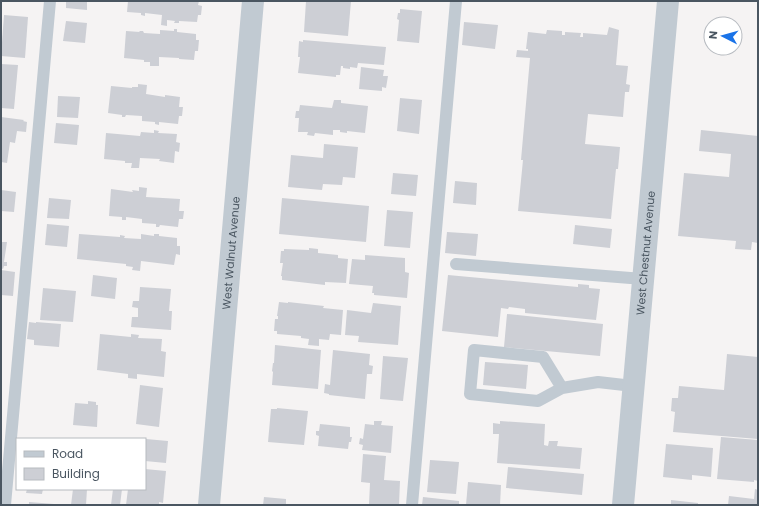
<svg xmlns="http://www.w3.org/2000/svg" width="759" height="506" font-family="Poppins,sans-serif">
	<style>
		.building { fill: #cdcfd5 }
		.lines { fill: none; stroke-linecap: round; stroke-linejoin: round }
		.lane { stroke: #c1cad2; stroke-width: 12 }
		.street { stroke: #c1cad2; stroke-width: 22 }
		.labels { text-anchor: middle; stroke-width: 3.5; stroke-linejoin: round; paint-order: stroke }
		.street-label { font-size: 11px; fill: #4a5661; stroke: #fff }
	</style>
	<rect width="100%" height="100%" fill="#f5f3f3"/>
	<!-- building -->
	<g class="building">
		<polygon points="66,1 87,1 87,10 66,8"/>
		<polygon points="128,1 199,1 198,5 202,6 201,15 198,15 197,22 179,21 179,23 174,23 175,21 167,20 167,26 161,25 162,15 145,13 145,16 141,15 141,13 127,12"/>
		<polygon points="306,1 351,1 348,36 304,32"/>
		<polygon points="400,9 422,11 419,43 397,41 399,20 397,19 398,13 400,13"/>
		<polygon points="4,15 28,17 25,58 1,56"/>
		<polygon points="66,21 87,23 85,43 63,41"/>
		<polygon points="464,22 498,25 495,49 462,45"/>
		<polygon points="609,27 619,30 616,65 628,66 626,84 630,85 629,92 625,92 623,117 588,114 585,144 620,147 618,169 616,169 611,219 518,211 523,160 521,160 530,58 516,57 517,50 528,51 528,49 526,49 528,32 546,34 547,30 562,31 562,35 565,35 565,32 581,33 580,37 583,37 583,33 607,35"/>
		<polygon points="174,29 177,29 177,32 196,34 196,40 199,40 198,51 195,51 194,60 179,59 179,58 159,57 159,66 150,66 150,62 144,62 144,60 124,58 126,31 140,32 139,31 143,31 144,33 160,34 160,30 174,31"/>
		<polygon points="303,40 386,47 384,65 358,63 357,68 350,67 350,69 343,68 343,66 341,66 340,75 336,75 336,77 298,73 300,57 298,57 299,41 303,42"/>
		<polygon points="1,64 18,65 14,109 1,108"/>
		<polygon points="361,67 384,70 383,76 388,76 386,88 382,87 382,91 359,89"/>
		<polygon points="138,84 147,85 146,94 165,97 165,95 180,97 179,107 183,107 182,116 179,116 178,124 159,122 159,125 155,124 155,122 142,121 142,116 126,115 125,117 122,117 122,115 108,113 111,86 132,88 132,87 138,87"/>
		<polygon points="58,96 80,97 78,118 57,117"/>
		<polygon points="400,98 422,100 419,134 397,131"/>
		<polygon points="334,100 341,100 341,103 368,106 365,133 347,131 347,133 340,132 340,130 333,130 333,135 315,133 314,136 307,135 308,132 298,132 299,118 295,118 296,111 299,111 300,105 332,108"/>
		<polygon points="1,117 24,120 23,121 27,122 26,132 17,131 15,143 10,142 7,163 1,162"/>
		<polygon points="56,123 79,125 77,145 54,143"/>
		<polygon points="154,130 159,131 158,133 177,134 176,142 180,143 179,152 175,151 174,163 159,161 160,159 140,158 139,168 131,168 132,163 125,163 125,161 104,159 106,133 140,136 141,132 154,133"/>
		<polygon points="701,130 758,136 758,243 752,242 751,250 735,249 736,241 678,236 684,173 729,177 731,154 699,151"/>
		<polygon points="324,144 358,147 355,178 343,177 342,185 323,184 322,190 288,187 291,155 323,158"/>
		<polygon points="393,173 418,175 416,196 391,194"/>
		<polygon points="455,181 477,183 476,205 453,203"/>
		<polygon points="139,187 147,188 146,197 180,199 179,211 184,211 183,219 179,219 178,227 160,225 159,227 156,227 156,224 142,223 142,219 126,217 126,220 122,220 122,217 109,216 111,189 133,192 132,190 139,191"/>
		<polygon points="1,190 16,192 14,212 1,211"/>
		<polygon points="49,198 71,200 69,219 47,218"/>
		<polygon points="282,198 369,206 366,242 279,234"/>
		<polygon points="387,210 413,212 410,248 384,246"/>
		<polygon points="47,224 69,226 67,247 45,245"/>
		<polygon points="575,225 612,229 610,248 573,244"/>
		<polygon points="447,232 478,234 476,256 445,253"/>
		<polygon points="79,234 120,237 120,235 125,236 124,238 141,239 141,234 154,236 154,234 159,234 159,236 177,238 177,246 180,246 180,255 176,254 174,265 141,261 140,271 132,270 133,267 126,266 126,264 77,259"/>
		<polygon points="1,242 7,242 4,262 7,262 7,266 4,266 3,269 1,268"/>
		<polygon points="309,248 318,249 318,253 338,255 338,258 348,259 346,283 325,282 325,285 282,280 282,276 281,276 283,263 280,263 281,251 284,251 284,249 309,250"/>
		<polygon points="365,255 405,258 405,272 409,273 407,298 374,295 374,293 372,293 373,286 349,284 352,259 365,260"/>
		<polygon points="1,270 15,272 13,296 1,295"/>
		<polygon points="93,275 117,278 115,299 91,296"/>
		<polygon points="448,275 578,287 578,284 589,285 589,288 600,289 596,320 525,313 525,309 509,307 508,309 501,308 498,337 442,331"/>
		<polygon points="140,287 171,289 169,311 172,311 171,330 131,327 132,317 138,317 138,308 132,307 133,301 139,301"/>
		<polygon points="43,288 76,291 73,322 40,320"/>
		<polygon points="279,302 288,303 288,302 324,306 323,308 343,310 341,335 330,334 329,340 319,339 319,346 308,345 309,339 301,338 301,336 277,334 277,331 274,331 275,319 278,319 278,316 277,316"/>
		<polygon points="373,303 401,306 398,345 358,342 359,336 345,335 347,310 371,313"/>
		<polygon points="507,314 603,324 600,356 504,347"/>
		<polygon points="29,322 36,323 36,322 61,324 59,347 34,345 34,340 27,339"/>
		<polygon points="100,334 131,337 131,334 139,335 138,338 162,339 161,351 166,352 164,377 137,374 137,379 128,378 128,374 97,370"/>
		<polygon points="275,345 321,350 318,389 272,385 273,372 272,371 273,363 274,363"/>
		<polygon points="333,350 370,354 369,365 373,366 372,374 367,374 365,399 329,395 329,394 324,393 325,384 330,385"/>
		<polygon points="727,354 758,357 758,439 673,432 675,412 671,411 672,398 678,398 679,386 724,390"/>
		<polygon points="383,356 408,358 403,401 380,399"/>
		<polygon points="485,362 528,365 526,389 483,385"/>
		<polygon points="140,385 163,388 159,427 136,424"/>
		<polygon points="88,401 96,402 96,405 98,405 97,427 73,425 75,403 88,404"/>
		<polygon points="277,408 308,411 304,445 268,442 271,409 277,409"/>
		<polygon points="374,421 382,421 381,425 393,426 391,453 362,450 363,445 359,444 360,438 363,439 365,424 374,425"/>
		<polygon points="500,421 545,424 544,445 548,446 549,441 558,441 557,446 582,448 580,469 497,463 499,434 493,434 493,423 500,424"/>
		<polygon points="320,424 350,427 350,437 352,437 351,442 349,442 348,449 318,446 319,436 316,435 316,431 319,431"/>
		<polygon points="721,437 758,440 758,481 754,480 754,482 717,479"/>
		<polygon points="146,439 168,441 166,463 145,461"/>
		<polygon points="666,444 713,448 711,477 692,475 692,480 663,477"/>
		<polygon points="363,454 386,456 384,480 400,481 399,505 369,505 370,483 361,482"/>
		<polygon points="430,460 459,462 456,494 427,492"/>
		<polygon points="508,467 584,474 582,495 506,488"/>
		<polygon points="145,469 166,471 163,503 159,502 159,505 126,505 128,489 145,489"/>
		<polygon points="468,482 501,485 500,505 466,505"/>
		<polygon points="27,489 43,489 42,494 26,493"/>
		<polygon points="73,489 87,489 86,505 71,505"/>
		<polygon points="113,489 122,489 120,505 111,505"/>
		<polygon points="755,489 758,490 758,505 728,505 729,496 754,499"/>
		<polygon points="264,497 286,499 286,505 263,505"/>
		<polygon points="423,497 459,501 459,505 422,505"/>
		<polygon points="671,500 698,503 698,505 671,505"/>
		<polygon points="29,502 54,504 54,505 29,505"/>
	</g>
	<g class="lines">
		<!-- lane -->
		<g class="lane">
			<polyline points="456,264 643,279"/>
			<polyline points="562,388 543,357 474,350 470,394 538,401 562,388 598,382 633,386"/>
			<polyline points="5,505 50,1"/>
			<polyline points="412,505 456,1"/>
		</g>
		<!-- street -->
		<g class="street">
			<path id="s1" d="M209,505L253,1"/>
			<path id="s2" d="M623,505L668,1"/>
		</g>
	</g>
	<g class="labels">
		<!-- street labels -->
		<g class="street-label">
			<text dy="4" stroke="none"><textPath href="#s1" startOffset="253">West Walnut Avenue</textPath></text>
			<text dy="4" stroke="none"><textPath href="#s2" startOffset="253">West Chestnut Avenue</textPath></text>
		</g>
	</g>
	<!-- border -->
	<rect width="759" height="506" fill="none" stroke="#4a5661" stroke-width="4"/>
	<!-- legend -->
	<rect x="16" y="438" width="130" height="52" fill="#ffffff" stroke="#b7bbc0"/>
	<rect x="24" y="451" width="20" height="6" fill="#c1cad2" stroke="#b7bbc0"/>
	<text x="52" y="458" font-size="12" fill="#4a5661">Road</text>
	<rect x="24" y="468" width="20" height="12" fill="#cdcfd5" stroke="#b7bbc0"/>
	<text x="52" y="478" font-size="12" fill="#4a5661">Building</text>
	<!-- north arrow -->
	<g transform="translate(723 36) rotate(276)"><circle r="19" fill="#ffffff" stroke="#b7bbc0"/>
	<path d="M0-3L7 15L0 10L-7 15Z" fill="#1a73e8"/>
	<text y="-6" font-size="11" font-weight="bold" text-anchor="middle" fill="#4a5661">N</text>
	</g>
</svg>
